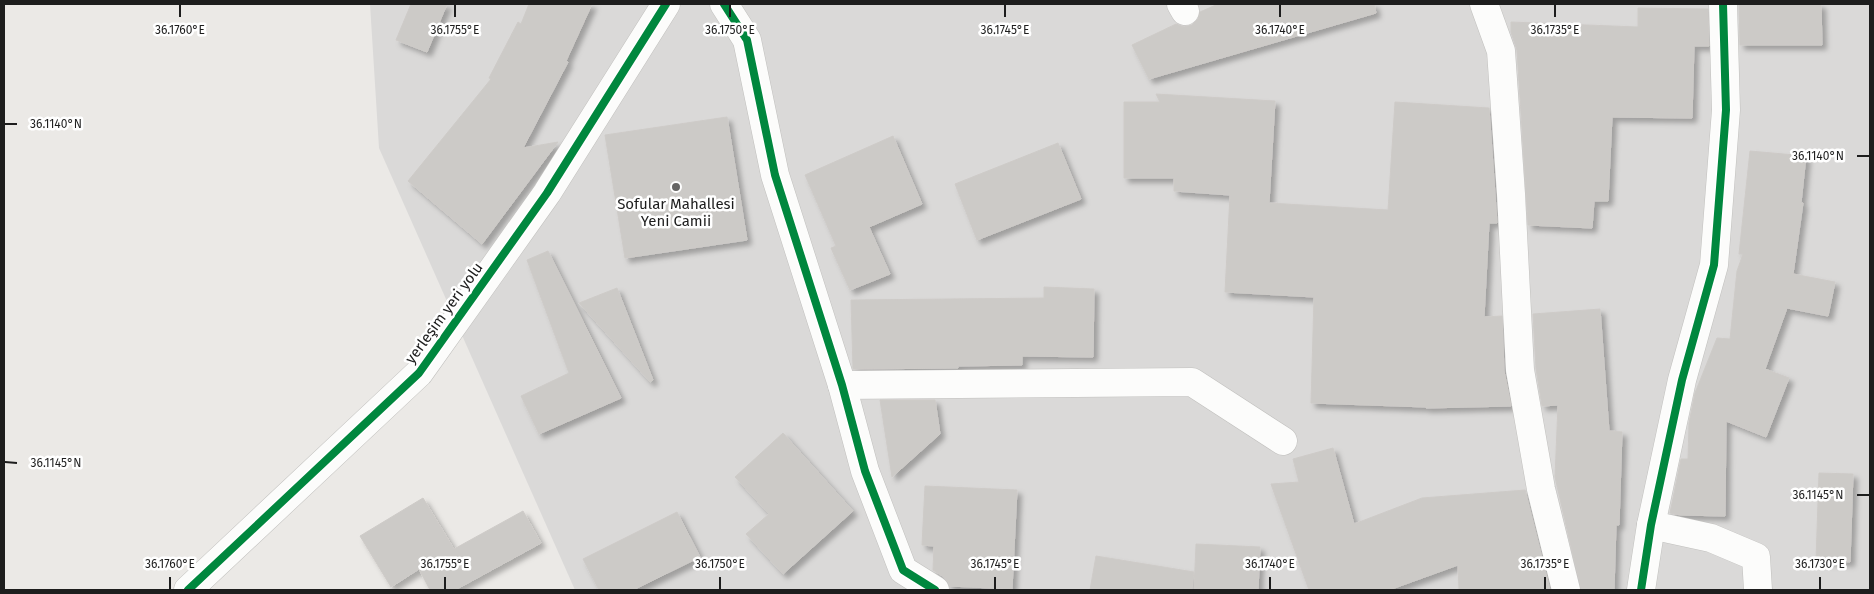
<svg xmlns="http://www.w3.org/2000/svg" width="1874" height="594" font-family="'Fira Sans',sans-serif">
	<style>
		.residential { fill: #dad9d8 }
		.building { fill: #cccac7; stroke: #cecbc8; filter: url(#shadow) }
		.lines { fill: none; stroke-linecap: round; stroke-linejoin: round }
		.minor-casing { stroke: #c1c0be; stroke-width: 29 }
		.minor { stroke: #fcfcfb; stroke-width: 28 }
		.cycleway-casing { stroke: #fff; stroke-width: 11 }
		.cycleway { stroke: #00873e; stroke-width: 8 }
		.ticks { fill: none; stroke: #1d1d1d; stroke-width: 2 }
		.poi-dot { fill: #656463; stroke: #fff; stroke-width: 2 }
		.labels { text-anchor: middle; stroke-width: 5; stroke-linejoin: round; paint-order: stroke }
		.poi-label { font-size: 15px; fill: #1d1d1d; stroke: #fff }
		.street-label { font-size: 15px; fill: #1d1d1d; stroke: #fff }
		.ticks-label { font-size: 12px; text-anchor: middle; fill: #1d1d1d; stroke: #fff; stroke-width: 5; stroke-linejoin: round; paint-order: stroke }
	</style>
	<defs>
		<filter id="shadow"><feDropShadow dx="4.5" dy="4.5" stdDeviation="2.5" flood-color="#0004"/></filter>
	</defs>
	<rect width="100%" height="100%" fill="#ebe9e6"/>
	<!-- residential -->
	<polygon class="residential" points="370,4 1870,4 1870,590 575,590 379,148"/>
	<!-- building -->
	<g class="building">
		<polygon points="411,4 447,4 427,52 396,40"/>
		<polygon points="529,4 592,4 566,61 568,62 523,148 558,142 482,244 408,181 491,79 489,78 518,22 521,24"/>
		<polygon points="1218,4 1374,4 1376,13 1149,79 1132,45 1176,24 1184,27 1192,25 1198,19 1200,12"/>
		<polygon points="1739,4 1821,4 1822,45 1740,45"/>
		<polygon points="1638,8 1708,9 1709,46 1694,46 1692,118 1612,117 1608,201 1594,201 1592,228 1528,225 1517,50 1511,32 1511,22 1638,27"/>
		<polygon points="1156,94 1275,101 1269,203 1388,210 1395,102 1489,108 1497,223 1489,223 1484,317 1502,316 1504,371 1511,406 1426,408 1426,407 1311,403 1314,297 1225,292 1230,195 1174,191 1174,178 1124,178 1124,102 1160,102"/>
		<polygon points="727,117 747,240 625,258 605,135"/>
		<polygon points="893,136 922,204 869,227 890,274 850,290 831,248 836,246 805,175"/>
		<polygon points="1058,143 1081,199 977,240 955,184"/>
		<polygon points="1750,151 1806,156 1801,203 1803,203 1793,274 1835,282 1828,316 1787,308 1765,369 1789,378 1766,437 1726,421 1725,516 1681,515 1670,513 1681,459 1688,459 1689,423 1695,393 1717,338 1730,339 1737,271 1743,254 1739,254"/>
		<polygon points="548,251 621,398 539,434 521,396 569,373 527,260"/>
		<polygon points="1044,287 1094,289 1093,357 1022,356 1022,365 958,366 958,368 853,369 851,300 1044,298"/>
		<polygon points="617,288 653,380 650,382 579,303"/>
		<polygon points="1600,309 1609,431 1622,432 1619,525 1616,525 1614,590 1581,590 1555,477 1558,405 1542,406 1536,368 1533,314"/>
		<polygon points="880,400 935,400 940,434 892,477"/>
		<polygon points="783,433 853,511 783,574 746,534 769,514 735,477"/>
		<polygon points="1333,448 1354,524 1422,498 1525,490 1550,590 1459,590 1458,565 1389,590 1309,590 1271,484 1299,482 1293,459"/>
		<polygon points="1819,473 1853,474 1850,562 1816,560"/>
		<polygon points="925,486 1017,490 1012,589 950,586 944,577 933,570 934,546 922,545"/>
		<polygon points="423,498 454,549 523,511 541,543 455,590 430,590 419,569 391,587 360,536"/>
		<polygon points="677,512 700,557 633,590 599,590 583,559"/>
		<polygon points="1196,544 1260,547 1258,590 1194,590"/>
		<polygon points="1096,556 1194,572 1192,590 1090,590"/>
	</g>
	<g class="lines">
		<defs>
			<g id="minor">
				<polyline points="724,4 747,40 775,175 842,385 865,471 903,570 935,590"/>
				<polyline points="1181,4 1185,11"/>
				<polyline points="1484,4 1501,51 1511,194 1520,370 1541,489 1566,590"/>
				<polyline points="842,385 1192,382 1283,441"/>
				<polyline points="1651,525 1711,538 1756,557 1758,590"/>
				<polyline points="188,590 419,373 547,193 666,4"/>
				<polyline points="1641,590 1651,525 1682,380 1714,265 1726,110 1723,4"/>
			</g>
		</defs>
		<!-- minor casing -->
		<use href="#minor" class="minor-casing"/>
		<!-- minor -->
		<use href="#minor" class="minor"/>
		<defs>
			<g id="cycleway">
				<polyline points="724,4 747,40 775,175 842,385 865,471 903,570 935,590"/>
				<polyline points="188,590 419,373 547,193 666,4"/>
				<polyline points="1641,590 1651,525 1682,380 1714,265 1726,110 1723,4"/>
			</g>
		</defs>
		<!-- cycleway casing -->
		<use href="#cycleway" class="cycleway-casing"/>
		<!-- cycleway -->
		<use href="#cycleway" class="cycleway"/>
	</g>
	<!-- ticks -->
	<path class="ticks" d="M180,17V5M455,17V5M730,17V5M1005,17V5M1280,17V5M1555,17V5M5,124H17M1857,156H1869M5,462L17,463M1857,495H1869M170,589V577M445,589V577M720,589V577M995,589V577M1270,589V577M1545,589V577M1820,589V577"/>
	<!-- markers -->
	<circle class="poi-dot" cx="676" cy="187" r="5"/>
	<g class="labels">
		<!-- poi labels -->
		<g class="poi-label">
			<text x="676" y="209">Sofular Mahallesi<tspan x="676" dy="17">Yeni Camii</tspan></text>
		</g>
		<!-- street labels -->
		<g class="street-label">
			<text transform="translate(444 313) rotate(-54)" y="5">yerleşim yeri yolu</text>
		</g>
	</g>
	<g class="ticks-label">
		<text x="180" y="34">36.1760°E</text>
		<text x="455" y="34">36.1755°E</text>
		<text x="730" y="34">36.1750°E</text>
		<text x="1005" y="34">36.1745°E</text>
		<text x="1280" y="34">36.1740°E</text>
		<text x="1555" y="34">36.1735°E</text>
		<text x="56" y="128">36.1140°N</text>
		<text x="1818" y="160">36.1140°N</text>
		<text x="56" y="467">36.1145°N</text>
		<text x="1818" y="499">36.1145°N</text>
		<text x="170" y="568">36.1760°E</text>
		<text x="445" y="568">36.1755°E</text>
		<text x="720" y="568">36.1750°E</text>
		<text x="995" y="568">36.1745°E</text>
		<text x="1270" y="568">36.1740°E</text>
		<text x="1545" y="568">36.1735°E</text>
		<text x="1820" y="568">36.1730°E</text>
	</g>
	<!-- border -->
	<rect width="1874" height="594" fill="none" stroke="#1d1d1d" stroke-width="10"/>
</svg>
